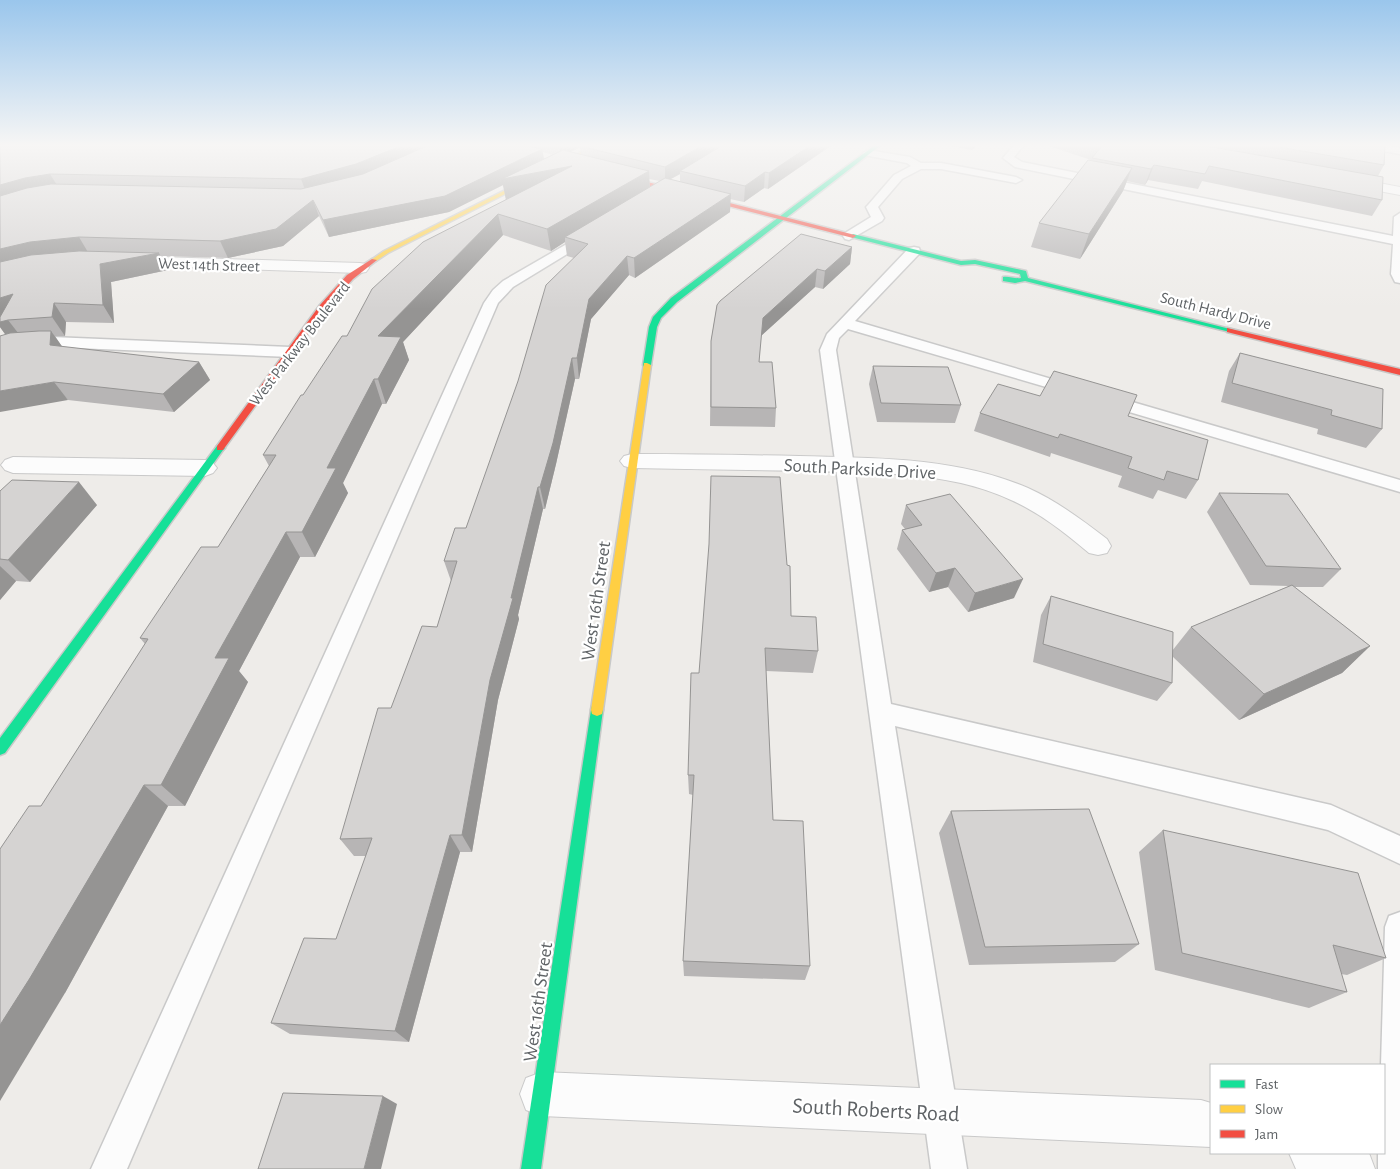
<svg xmlns="http://www.w3.org/2000/svg" width="1400" height="1169" font-family="'Alegreya Sans',sans-serif">
	<style>
		.lines { fill: none; stroke-linecap: round; stroke-linejoin: round }
		.lane-casing { stroke: #c9c9c9; stroke-width: 3 }
		.street-casing { stroke: #c9c9c9; stroke-width: 2 }
		.fast-casing { stroke: #c8c9c8; stroke-width: 3 }
		.slow-casing { stroke: #c8c9c8; stroke-width: 3 }
		.jam-casing { stroke: #c8c9c8; stroke-width: 3 }
		.lane { fill: #fcfcfc; fill-rule: evenodd }
		.street { fill: #fcfcfc; fill-rule: evenodd }
		.fast { fill: #16e098; fill-rule: evenodd }
		.slow { fill: #ffcf43; fill-rule: evenodd }
		.jam { fill: #f24e42; fill-rule: evenodd }
		.wall { fill: #b7b5b5; fill-rule: evenodd }
		.shaded-wall { fill: #959493 }
		.building { fill: #d5d3d2; stroke: #959493 }
		.labels { text-anchor: middle; stroke-width: 4.5; stroke-linejoin: round; paint-order: stroke }
		.far-street-label { font-size: 16px; fill: #5f6366; stroke: #fff }
		.street-label { font-size: 19px; fill: #5f6366; stroke: #fff }
		.near-street-label { font-size: 22px; fill: #5f6366; stroke: #fff }
	</style>
	<rect width="100%" height="100%" fill="#eeece9"/>
	<g class="lines">
		<defs>
			<g id="lane">
				<polygon points="1014,145 1024,145 1014,157 1022,162 1393,236 1394,217 1400,213 1400,283 1395,282 1391,274 1393,244 1015,167 1003,158"/>
				<polygon points="1360,145 1383,145 1400,148 1400,154 1365,148"/>
				<polygon points="868,150 910,157 921,163 941,163 1016,177 1022,180 1016,183 941,169 921,169 902,179 878,207 884,218 882,221 849,240 845,239 843,236 845,233 871,217 866,207 868,205 894,175 911,166 907,163 864,155 863,153"/>
				<polygon points="591,230 597,234 595,237 513,287 498,303 127,1169 91,1169 484,303 493,290 503,281"/>
				<polygon points="914,247 919,248 920,251 919,254 855,321 1082,388 1084,391 1082,394 1070,394 848,329 839,338 836,350 891,704 1331,805 1400,836 1400,864 1328,830 895,726 967,1169 931,1169 820,350 827,334 909,248"/>
				<polygon points="52,337 290,347 295,349 298,352 295,355 290,357 52,347 23,349 0,356 0,346 22,340"/>
				<polygon points="1105,394 1400,480 1400,492 1099,403 1097,399 1099,395"/>
				<polygon points="1400,912 1400,1169 1378,1169 1378,1153 1384,1153 1384,1065 1381,1065 1385,927 1389,916"/>
			</g>
			<g id="street">
				<polygon points="1347,177 1400,187 1400,195 1342,184 1340,181 1342,178"/>
				<polygon points="127,256 360,263 366,264 369,268 366,272 360,273 121,265 119,261 121,257"/>
				<path d="M632,454C688,454 744,455 799,456C876,458 956,457 1028,488C1057,501 1082,520 1107,539L1111,546L1107,553L1098,555L1089,553C1064,532 1040,513 1011,500C947,470 871,473 802,471C746,470 689,469 632,468L624,466L620,461L624,456Z"/>
				<polygon points="13,457 205,460 213,463 217,468 213,473 205,476 13,473 5,470 1,465 5,460"/>
				<polygon points="542,1072 1201,1100 1211,1103 1211,1147 542,1116 526,1110 520,1094 526,1078"/>
				<polygon points="1289,1153 1369,1153 1375,1169 1296,1169"/>
			</g>
			<g id="fast">
				<polygon points="875,145 881,145 677,302 661,318 657,327 651,365 647,367 644,367 643,365 649,327 653,317 671,298"/>
				<path d="M853,234L961,261L975,260L1026,271L1028,278L1234,330L1230,332L1025,281L1015,283L1003,281V277C1009,276 1015,279 1021,278L1020,274L975,264L961,265L851,237L850,236Z"/>
				<polygon points="220,445 225,448 223,450 5,753 0,755 0,738 217,446"/>
				<polygon points="597,704 602,706 603,710 541,1169 521,1169 591,710 592,706"/>
			</g>
			<g id="slow">
				<polygon points="595,145 602,145 388,253 376,261 371,260 384,251"/>
				<polygon points="644,363 647,363 651,365 603,710 602,714 597,716 592,714 591,710"/>
			</g>
			<g id="jam">
				<polygon points="612,173 855,235 856,236 853,238 610,176"/>
				<polygon points="372,259 377,260 353,279 326,309 223,450 217,450 217,446 320,305 347,275"/>
				<polygon points="1227,328 1400,369 1400,375 1227,332"/>
			</g>
		</defs>
		<!-- lane casing -->
		<use href="#lane" class="lane-casing"/>
		<!-- street casing -->
		<use href="#street" class="street-casing"/>
		<!-- fast casing -->
		<use href="#fast" class="fast-casing"/>
		<!-- slow casing -->
		<use href="#slow" class="slow-casing"/>
		<!-- jam casing -->
		<use href="#jam" class="jam-casing"/>
		<!-- lane -->
		<use href="#lane" class="lane"/>
		<!-- street -->
		<use href="#street" class="street"/>
		<!-- fast -->
		<use href="#fast" class="fast"/>
		<!-- slow -->
		<use href="#slow" class="slow"/>
		<!-- jam -->
		<use href="#jam" class="jam"/>
	</g>
	<!-- wall -->
	<g class="wall">
		<path d="M0,145H832L768,189L764,188L744,202L730,199V212L635,278L629,275L591,319L579,379H575L556,464L545,509H543L518,615L519,619L498,700L472,852H460L409,1042L290,1034L271,1023L336,939L366,856H354L340,839L391,708L437,627L451,581L444,561L466,528L574,258L567,256L565,242L551,251L503,235L403,342L409,360L386,404H382L343,483L348,493L315,557H300L239,671L248,682L185,806H168L65,993L41,806L145,644L140,638L218,547L269,466L263,455L303,395L347,336L506,199L503,185L449,212L329,237L319,216L283,246L228,258L161,256L168,270L111,282L114,323L66,322L65,336H55L62,347L199,362L210,380L174,412L68,400L5,334L0,327ZM580,147L581,155L571,152ZM543,152L553,155L544,159ZM680,174V182L671,179ZM649,179L660,181L650,187Z"/>
		<polygon points="946,145 977,145 972,150"/>
		<polygon points="1046,145 1385,145 1384,165 1378,176 1382,200 1372,216 1202,181 1198,189 1148,180 1145,185 1127,181 1123,191 1080,259 1031,247 1039,223 1091,160"/>
		<polygon points="852,247 850,264 823,289 815,287 761,336 759,362 776,408 775,427 710,426 711,341 717,305"/>
		<polygon points="1240,353 1382,429 1366,448 1317,434 1318,429 1221,402 1229,371"/>
		<polygon points="873,366 961,405 955,423 877,422 869,384"/>
		<polygon points="1040,396 1128,416 1198,480 1186,499 1158,490 1153,499 1118,487 1122,476 1051,453 1050,457 974,431 980,413"/>
		<polygon points="0,491 97,505 30,582 16,581 0,600"/>
		<polygon points="1219,493 1341,569 1323,587 1294,587 1370,646 1342,673 1239,720 1172,656 1172,683 1157,701 1033,662 1041,615 1051,596 1172,651 1191,627 1289,586 1250,585 1207,512"/>
		<polygon points="906,505 1014,598 968,612 948,587 929,592 897,549 902,530 905,529 901,524"/>
		<polygon points="791,616 818,651 813,673 766,671 773,820 810,966 805,980 684,976 683,961 693,795 689,794 688,775 699,673"/>
		<polygon points="951,811 1139,944 1115,962 969,965 939,833"/>
		<polygon points="1163,830 1386,958 1347,975 1341,974 1347,992 1309,1008 1155,970 1139,852"/>
	</g>
	<!-- shaded-wall -->
	<g class="shaded-wall">
		<polygon points="403,145 442,145 307,195 301,179"/>
		<polygon points="559,145 585,145 580,146 580,147 561,157"/>
		<polygon points="703,145 728,145 680,171 680,174 665,182 665,167"/>
		<polygon points="811,145 832,145 768,189 769,173"/>
		<polygon points="973,145 977,145 972,150"/>
		<polygon points="542,149 545,165 572,166 506,200 503,185 449,212 329,237 323,220"/>
		<polygon points="1154,165 1148,180 1145,185 1151,169"/>
		<polygon points="1132,168 1123,191 1080,259 1089,234"/>
		<polygon points="649,171 650,192 565,237 565,242 551,251 547,229"/>
		<polygon points="765,172 764,188 744,202 745,186"/>
		<polygon points="50,174 60,190 0,204 0,185 25,178"/>
		<polygon points="731,194 730,212 635,278 634,258"/>
		<polygon points="313,200 319,216 283,246 228,258 220,241"/>
		<polygon points="498,214 503,235 403,342 409,360 386,404 378,379 378,336"/>
		<polygon points="79,237 89,254 0,268 0,249 30,242"/>
		<polygon points="852,247 850,264 823,289 825,271"/>
		<polygon points="159,253 168,270 111,282 114,323 103,305 100,264"/>
		<polygon points="627,256 629,275 591,319 579,379 577,358 589,299"/>
		<polygon points="817,269 815,287 761,336 763,318"/>
		<polygon points="13,294 0,322 0,298"/>
		<polygon points="54,303 66,322 65,336 52,317"/>
		<polygon points="8,320 22,338 10,341 0,327 0,322"/>
		<polygon points="51,331 64,349 50,345"/>
		<polygon points="572,358 575,379 556,464 545,509 540,487"/>
		<polygon points="199,362 210,380 174,412 163,394"/>
		<polygon points="374,379 382,404 343,483 348,493 315,557 302,532 327,468"/>
		<polygon points="54,382 68,400 0,412 0,391"/>
		<polygon points="79,482 97,505 30,582 8,560"/>
		<polygon points="538,487 543,509 518,615 519,619 498,700 472,852 462,835 490,680"/>
		<polygon points="286,532 300,557 239,671 248,682 185,806 161,785 215,658"/>
		<polygon points="0,566 16,581 0,600"/>
		<polygon points="955,568 948,587 929,592 936,573"/>
		<polygon points="1023,579 1014,598 968,612 975,593"/>
		<polygon points="1370,646 1342,673 1239,720 1264,694"/>
		<polygon points="144,785 168,806 65,993 0,1101 0,1025"/>
		<polygon points="450,835 460,852 409,1042 395,1031"/>
		<polygon points="383,1096 397,1104 381,1169 364,1169"/>
	</g>
	<!-- building -->
	<g class="building">
		<polygon points="0,145 403,145 356,164 301,179 50,174 25,178 0,185"/>
		<polygon points="429,145 524,145 542,149 445,196 323,220 313,200 276,229 220,241 79,237 30,242 0,249 0,196 27,188 51,184 301,189 363,174"/>
		<polygon points="582,145 703,145 665,167 580,146"/>
		<polygon points="723,145 811,145 769,173 765,172 745,186 680,171"/>
		<polygon points="1095,145 1201,145 1383,177 1382,200 1209,166 1205,174 1154,165 1151,169 1092,158 1101,147"/>
		<polygon points="1267,145 1385,145 1384,165"/>
		<polygon points="563,150 649,171 547,229 498,214 378,336 401,337 378,379 374,379 327,468 336,468 302,532 286,532 215,658 229,658 161,785 144,785 30,978 0,1025 0,849 29,806 41,806 148,639 140,638 201,547 218,547 276,455 263,455 301,395 303,395 342,336 347,336 372,289 423,242 572,166 502,179"/>
		<polygon points="1088,160 1132,168 1089,234 1039,223"/>
		<polygon points="665,178 731,194 634,258 627,256 589,299 577,358 572,358 553,443 540,487 538,487 511,598 513,598 490,680 462,835 450,835 395,1031 271,1023 304,938 336,939 372,838 340,839 378,708 391,708 422,626 437,627 457,561 444,561 455,528 466,528 518,381 546,285 588,244 565,237"/>
		<polygon points="801,234 852,247 825,271 817,269 763,318 759,362 772,362 776,408 711,407 711,341 717,305 720,301"/>
		<polygon points="79,251 159,253 100,264 103,305 54,303 52,317 8,320 0,322 0,317 13,294 0,298 0,262 31,255"/>
		<polygon points="39,331 51,331 50,345 199,362 163,394 54,382 0,391 0,336 10,333"/>
		<polygon points="1240,353 1383,389 1382,429 1331,415 1332,410 1232,383"/>
		<polygon points="873,366 948,367 961,405 881,403"/>
		<polygon points="1054,371 1137,395 1128,416 1208,440 1198,480 1167,471 1164,480 1128,468 1132,457 1060,434 1058,438 980,413 998,384 1040,396"/>
		<polygon points="711,476 780,477 787,565 790,566 791,616 816,617 818,651 765,648 773,820 803,821 810,966 683,961 694,775 688,775 691,673 699,673 709,544"/>
		<polygon points="12,480 79,482 8,560 0,559 0,491"/>
		<polygon points="1219,493 1288,494 1341,569 1266,566"/>
		<polygon points="950,494 1023,579 975,593 955,568 936,573 902,530 922,525 906,505"/>
		<polygon points="1292,585 1370,646 1264,694 1191,627"/>
		<polygon points="1051,596 1173,632 1172,683 1043,644"/>
		<polygon points="1089,809 1139,944 985,947 951,811"/>
		<polygon points="1163,830 1358,873 1386,958 1333,945 1347,992 1182,953"/>
		<polygon points="283,1093 383,1096 364,1169 258,1169"/>
	</g>
	<!-- sky -->
	<linearGradient id="sky" x2="0" y2="1"><stop stop-color="#9ac6ec"/><stop offset="0.47" stop-color="#f7f6f5"/><stop offset="1" stop-color="#f7f6f5" stop-opacity="0"/></linearGradient>
	<rect width="1400" height="309" fill="url(#sky)"/>
	<g class="labels">
		<!-- far-street labels -->
		<g class="far-street-label">
			<text transform="translate(209 264) rotate(2)" y="6">West 14th Street</text>
			<text transform="translate(1216 310) rotate(14)" y="6">South Hardy Drive</text>
			<text transform="translate(299 343) rotate(-52)" y="6">West Parkway Boulevard</text>
		</g>
		<!-- street labels -->
		<g class="street-label">
			<text transform="translate(860 468) rotate(3)" y="7">South Parkside Drive</text>
			<text transform="translate(595 601) rotate(-82)" y="7">West 16th Street</text>
			<text transform="translate(537 1002) rotate(-82)" y="7">West 16th Street</text>
		</g>
		<!-- near-street labels -->
		<g class="near-street-label">
			<text transform="translate(876 1109) rotate(3)" y="8">South Roberts Road</text>
		</g>
	</g>
	<!-- legend -->
	<rect x="1210" y="1064" width="175" height="90" fill="#ffffff" stroke="#bfc1c2"/>
	<rect x="1220" y="1080" width="25" height="8" fill="#16e098" stroke="#bfc1c2"/>
	<text x="1255" y="1089" font-size="15" fill="#5f6366">Fast</text>
	<rect x="1220" y="1105" width="25" height="8" fill="#ffcf43" stroke="#bfc1c2"/>
	<text x="1255" y="1114" font-size="15" fill="#5f6366">Slow</text>
	<rect x="1220" y="1130" width="25" height="8" fill="#f24e42" stroke="#bfc1c2"/>
	<text x="1255" y="1139" font-size="15" fill="#5f6366">Jam</text>
</svg>
